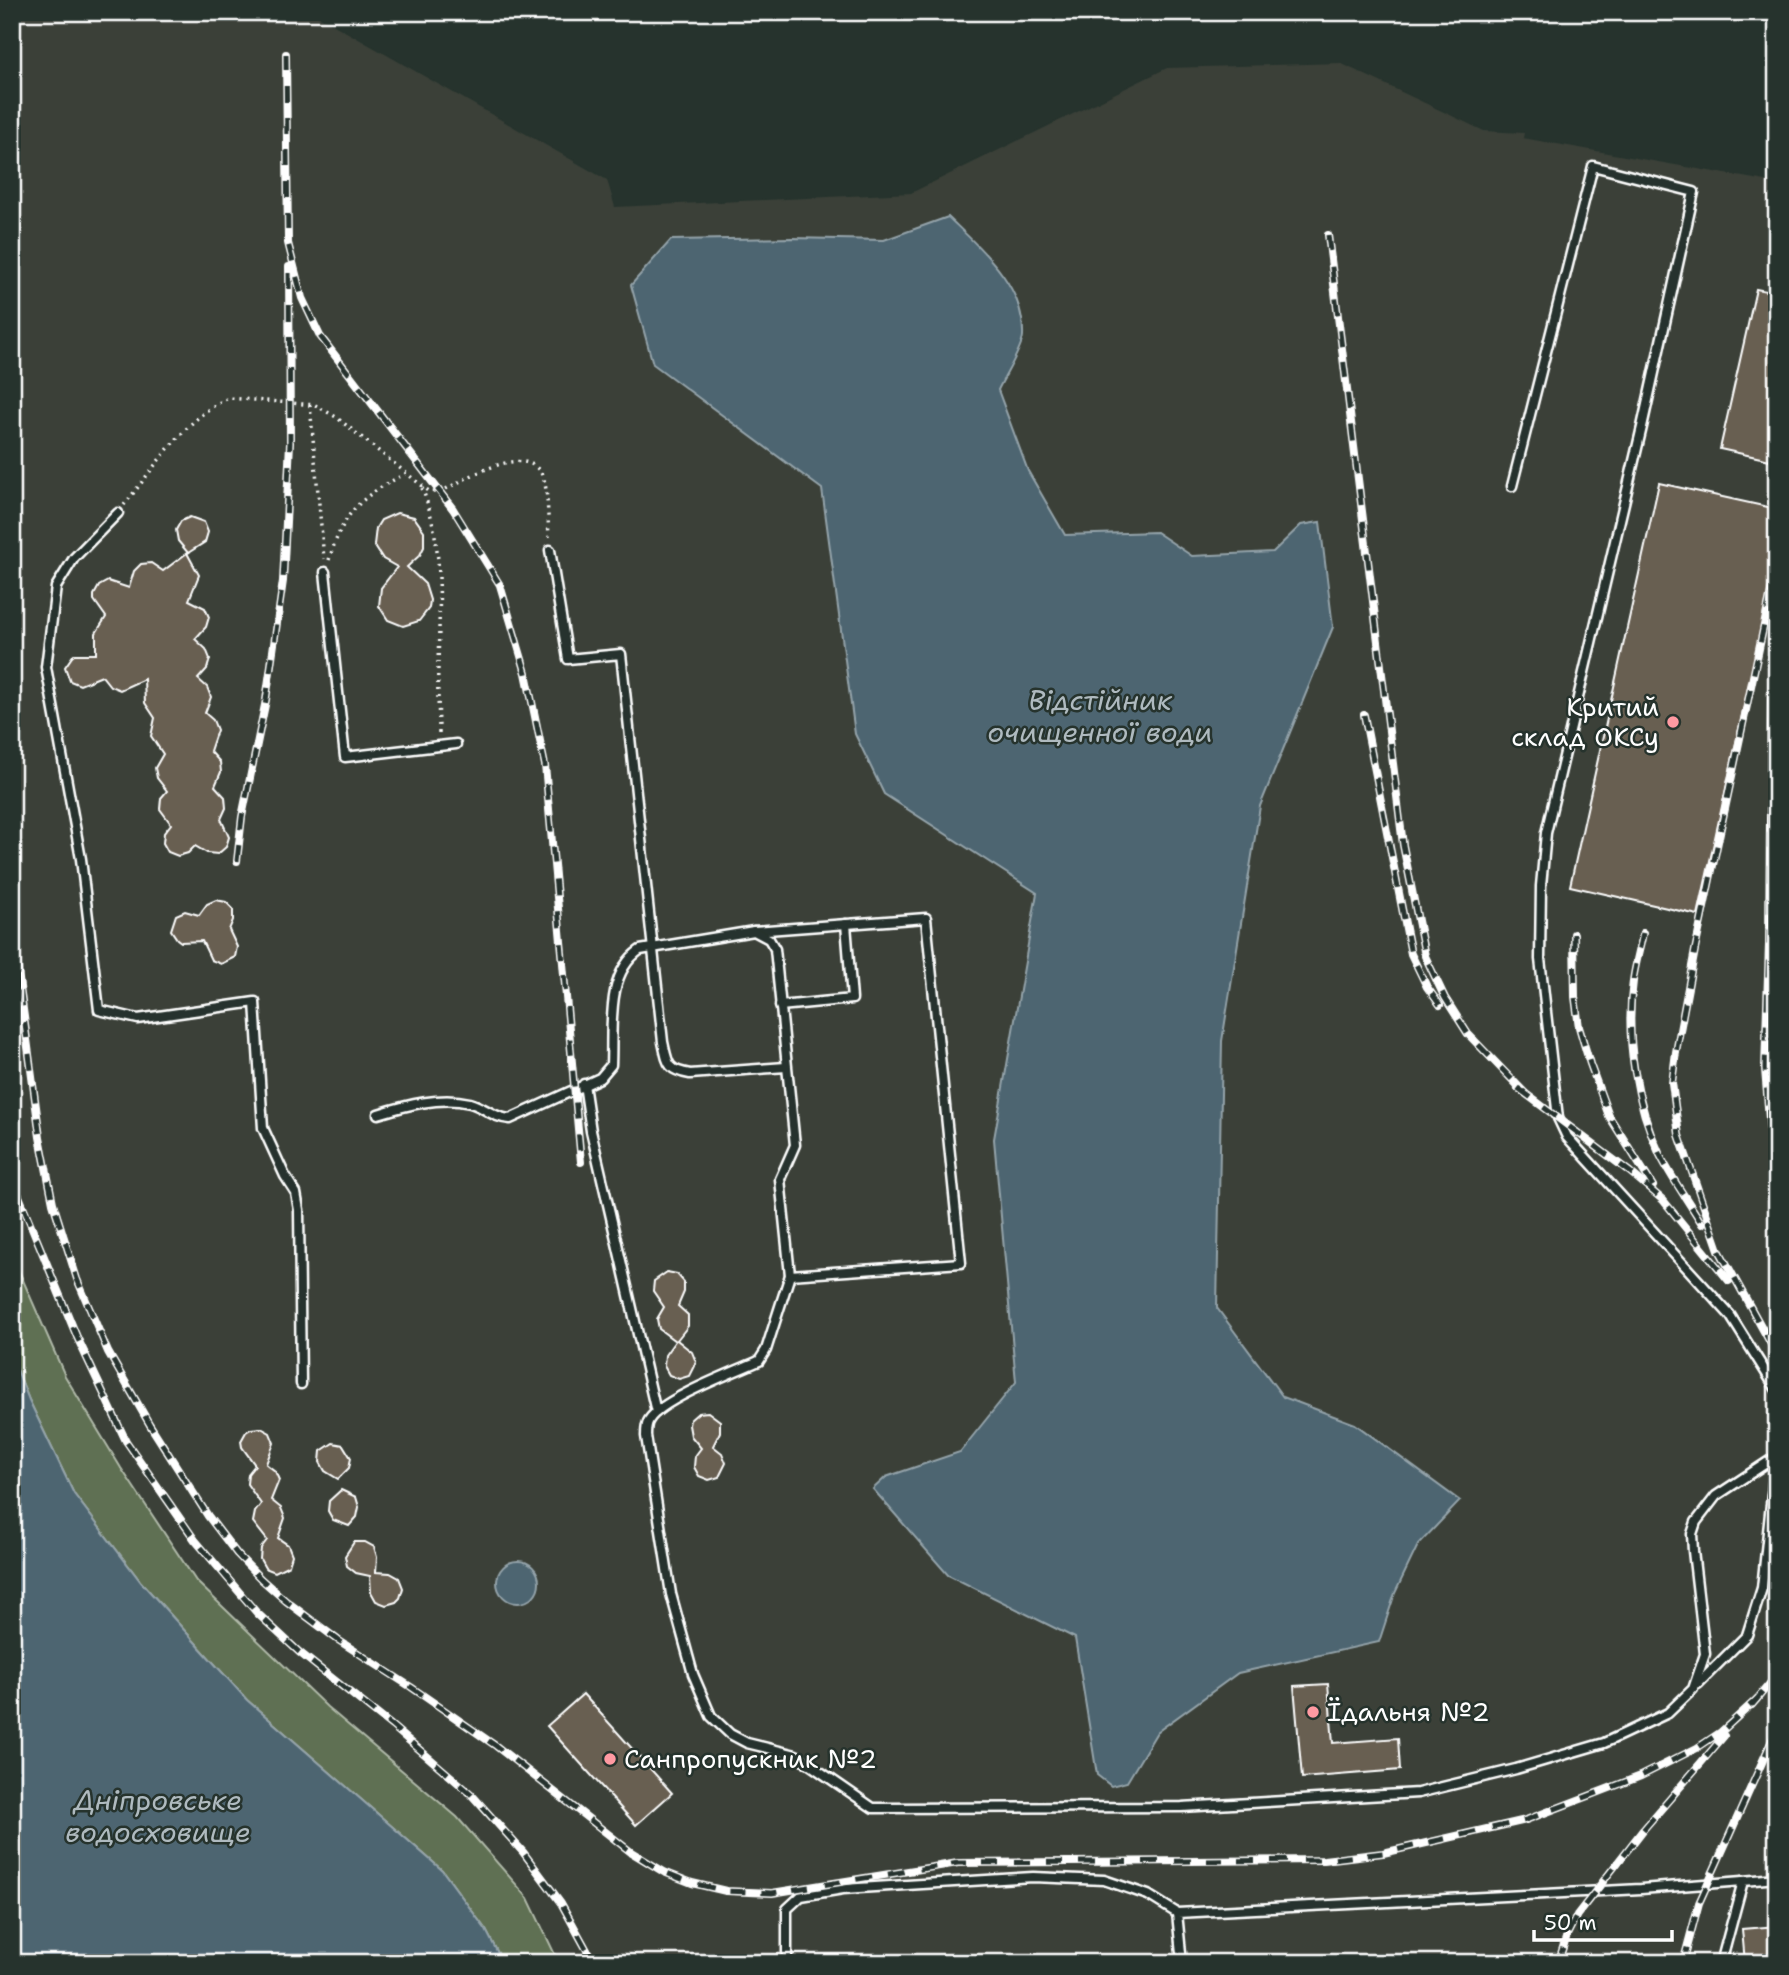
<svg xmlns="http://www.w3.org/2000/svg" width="1789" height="1975" font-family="'Shantell Sans',sans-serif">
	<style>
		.built { fill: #3a4038 }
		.green { fill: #5f7052; stroke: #afb8a8; stroke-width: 2 }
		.water { fill: #4d6571; stroke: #94a3aa; stroke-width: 2 }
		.building { fill: #685e51; stroke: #fff; stroke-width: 2 }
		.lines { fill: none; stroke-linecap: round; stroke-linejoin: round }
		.lane-casing { stroke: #fff; stroke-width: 13 }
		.path { stroke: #fff; stroke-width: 3.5; stroke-dasharray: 2 5; stroke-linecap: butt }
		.lane { stroke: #26332d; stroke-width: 8 }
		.rail-casing { stroke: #fff; stroke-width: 8 }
		.rail { stroke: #26332d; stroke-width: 5; stroke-dasharray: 16; stroke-linecap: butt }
		.poi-dot { fill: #ff9aa2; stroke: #26332d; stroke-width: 2.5 }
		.labels { text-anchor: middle; stroke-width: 5; stroke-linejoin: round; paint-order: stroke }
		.poi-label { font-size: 26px; fill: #fff; stroke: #26332d; text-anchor: start }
		.water-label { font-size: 28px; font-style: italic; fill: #afbabf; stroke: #26332d }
	</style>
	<rect width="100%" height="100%" fill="#26332d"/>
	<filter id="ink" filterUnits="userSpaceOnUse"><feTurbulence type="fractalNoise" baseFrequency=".0143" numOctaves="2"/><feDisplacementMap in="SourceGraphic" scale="14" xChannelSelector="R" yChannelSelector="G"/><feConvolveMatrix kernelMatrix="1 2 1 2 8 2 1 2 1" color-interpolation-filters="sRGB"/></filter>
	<g filter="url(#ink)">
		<!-- built -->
		<polygon class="built" points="12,12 311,12 607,180 615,207 911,193 1167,68 1340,63 1484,131 1524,133 1523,138 1777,183 1777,1963 559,1963 528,1898 457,1817 327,1707 196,1581 121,1468 65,1376 12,1255"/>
		<!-- green -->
		<polygon class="green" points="12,1255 65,1376 121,1468 196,1581 327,1707 457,1817 528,1898 559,1963 503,1963 486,1930 442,1870 247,1700 141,1582 74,1494 29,1400 12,1357"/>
		<!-- water -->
		<g class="water">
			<path d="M948,217C981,249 1025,285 1023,336C1022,349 1004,377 998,390L1028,471L1065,535L1156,532L1192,556L1273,552L1301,525L1320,522L1333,627L1260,806L1222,1041L1217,1308L1283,1397L1355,1424L1460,1501L1418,1545L1395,1593L1379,1642L1238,1673L1157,1732L1127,1782L1111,1786L1097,1775L1075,1638L948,1575L873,1489L886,1477L960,1452L1016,1382L994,1139L1037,893L884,794L855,734L822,489L653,364L631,285L671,240L792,238L884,240Z"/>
			<polygon points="12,1357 29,1400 74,1494 141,1582 247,1700 442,1870 486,1930 503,1963 12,1963"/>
			<circle cx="518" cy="1582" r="21"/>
		</g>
		<!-- building -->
		<g class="building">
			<polygon points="1756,289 1777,293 1777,431 1770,460 1720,449"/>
			<polygon points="1659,483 1777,509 1777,557 1698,915 1570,886"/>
			<polygon points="397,513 414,517 424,531 424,547 420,555 407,567 425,584 430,600 429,608 419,621 403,626 388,620 379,606 381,588 397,567 383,559 374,545 376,528 381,520"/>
			<polygon points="190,517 204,522 208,532 205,542 188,553 178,541 176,530 181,521"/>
			<polygon points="187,553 199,575 189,600 205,608 209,617 206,627 195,639 206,649 210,659 207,669 198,679 207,687 211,697 205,713 213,720 217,730 210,751 220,762 221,772 215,786 225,797 226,808 221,819 229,837 226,847 218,854 207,853 195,846 188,853 178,856 168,852 163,843 164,833 171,824 160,809 161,798 167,791 157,778 155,768 163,754 151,736 155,718 145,703 144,679 120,690 110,686 102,676 80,685 70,681 65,667 74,654 96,654 96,633 106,617 94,600 94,595 99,586 108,581 129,588 134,571 141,564 151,563 163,571"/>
			<polygon points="216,900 226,902 233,909 233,920 229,930 237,947 235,957 221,964 211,960 202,941 181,942 177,939 171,930 176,915 185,911 199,915 207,904"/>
			<polygon points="667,1272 677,1274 684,1282 684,1292 678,1306 688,1315 688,1326 677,1340 692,1352 696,1362 689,1376 679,1379 669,1375 664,1366 665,1355 675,1341 659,1329 657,1319 664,1307 653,1291 654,1281"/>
			<polygon points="708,1412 720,1421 720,1432 713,1446 722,1453 726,1463 719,1477 709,1480 699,1476 694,1467 695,1456 701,1448 691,1436 689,1425 690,1420 698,1413"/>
			<polygon points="261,1428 270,1433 274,1443 266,1464 275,1471 279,1480 271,1500 281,1508 285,1518 278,1538 288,1545 292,1555 289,1565 275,1572 265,1568 260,1559 261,1548 267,1540 253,1522 255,1512 261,1504 247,1484 248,1474 255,1465 242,1447 241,1441 246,1432 251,1429"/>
			<polygon points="333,1443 343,1445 351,1458 349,1468 338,1479 325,1471 320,1462 321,1451"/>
			<polygon points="341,1490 356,1497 359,1507 357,1517 349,1526 333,1520 328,1511 329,1501"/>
			<polygon points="354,1542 365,1542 374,1547 377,1557 376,1572 390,1573 399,1578 403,1588 400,1598 396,1602 386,1605 376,1601 371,1592 370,1576 356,1573 347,1566 345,1556"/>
			<polygon points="1328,1684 1333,1743 1398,1738 1400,1770 1302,1778 1294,1686"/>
			<polygon points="583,1694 672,1793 636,1825 547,1726"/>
			<polygon points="1777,1926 1777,1963 1745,1963 1742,1929"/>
		</g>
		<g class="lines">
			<defs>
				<g id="lane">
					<polyline points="1512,486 1593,166 1694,192 1642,427 1546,833 1541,886 1540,959 1558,1118 1567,1137 1730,1315 1777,1390"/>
					<polyline points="118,513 74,558 56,587 46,667 81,859 99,1010 138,1019 255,1002 263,1128 285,1176 296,1193 299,1210 301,1384"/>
					<path d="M550,550L568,659L621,654L663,1042C668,1064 667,1070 690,1074L786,1067"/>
					<polyline points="325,572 345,757 456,744"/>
					<polyline points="754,931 926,918 961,1263 790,1275"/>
					<polyline points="780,1006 852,999 846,924"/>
					<polyline points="584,1084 591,1131 656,1412"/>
					<path d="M378,1114C407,1105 440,1096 470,1103C485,1107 493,1118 510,1119L600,1078L611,1065C613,1027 605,974 640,950L754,931L769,939L775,949L795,1145L780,1179L790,1275L766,1350L759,1361C734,1372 662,1399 649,1420C646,1424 646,1431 646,1436L671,1594L693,1674L711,1716L730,1734L747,1743L796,1755L873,1808L1182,1807L1418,1793L1516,1769L1604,1743L1668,1713L1693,1689L1705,1654L1693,1551L1692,1534L1696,1522L1716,1496L1777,1456"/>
					<polyline points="1698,1684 1747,1635 1762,1588 1776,1457"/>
					<polyline points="787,1963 787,1909 801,1896 843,1889 1033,1877 1104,1880 1148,1895 1177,1913"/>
					<polyline points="1182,1963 1177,1913 1641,1889 1743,1881"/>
					<polyline points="1721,1963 1743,1881 1777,1878"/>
				</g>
			</defs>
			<!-- lane casing -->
			<use href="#lane" class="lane-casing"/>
			<!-- path -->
			<g class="path">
				<polyline points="310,405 324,559"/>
				<path d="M422,488C445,546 439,607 438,668C437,690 439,711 439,733"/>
				<path d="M124,505C151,472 189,413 229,398L315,405L336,417L430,492H440C463,481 527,439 543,477C548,488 548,523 549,537"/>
				<path d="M329,560C344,511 360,497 405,474"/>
			</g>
			<!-- lane -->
			<use href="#lane" class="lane"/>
			<defs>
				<g id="rail">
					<polyline points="286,54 288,243 302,298 320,336 453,509 500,585 526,673 545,765 581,1162"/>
					<polyline points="1328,235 1403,845 1425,956 1445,998 1468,1034 1525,1093"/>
					<polyline points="1777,564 1695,950 1676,1052 1672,1083 1679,1135 1719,1250 1777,1355"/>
					<polyline points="1777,641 1771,699 1769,944 1765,1069 1771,1145 1777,1175"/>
					<polyline points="1364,715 1411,954 1427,987 1440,1005"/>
					<polyline points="237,861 242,817 266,700 283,581 290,443 289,267"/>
					<polyline points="12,927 40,1137 53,1203 77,1279 108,1352 150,1425 208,1516 237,1554 261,1579 286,1601 338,1640 411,1687 496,1746 631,1852 664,1872 692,1883 726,1891 772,1893 958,1863 1324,1860 1383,1853 1526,1820 1641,1776 1697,1748 1721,1732 1757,1699"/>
					<path d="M1643,933C1640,949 1635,965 1633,981C1625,1038 1636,1104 1660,1155C1672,1179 1689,1202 1702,1224"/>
					<polyline points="1574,934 1575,997 1579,1027 1590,1064 1609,1116 1653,1186"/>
					<polyline points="1518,1088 1630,1172 1663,1200 1729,1281"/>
					<polyline points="12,1179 77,1337 126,1441 195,1540 257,1613 299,1652 392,1726 470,1793 523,1852 561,1903 594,1963"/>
					<polyline points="1752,1705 1777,1675"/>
					<polyline points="1558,1963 1567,1935 1577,1915 1643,1830 1724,1736"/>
					<polyline points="1683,1963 1699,1903 1777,1729"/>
				</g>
			</defs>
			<!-- rail casing -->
			<use href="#rail" class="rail-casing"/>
			<!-- rail -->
			<use href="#rail" class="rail"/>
		</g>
	</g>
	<!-- markers -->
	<g class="poi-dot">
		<circle cx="1673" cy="722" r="7"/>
		<circle cx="1313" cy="1712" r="7"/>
		<circle cx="610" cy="1759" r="7"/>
	</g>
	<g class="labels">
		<!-- poi labels -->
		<g class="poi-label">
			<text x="1659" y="716" text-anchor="end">Критий<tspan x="1659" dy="30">склад ОКСу</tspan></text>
			<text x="1327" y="1721">Їдальня №2</text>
			<text x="624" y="1768">Санпропускник №2</text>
		</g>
		<!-- water labels -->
		<g class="water-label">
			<text x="1100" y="710">Відстійник<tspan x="1100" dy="32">очищенної води</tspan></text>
			<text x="158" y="1810">Дніпровське<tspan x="158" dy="32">водосховище</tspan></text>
		</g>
	</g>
	<!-- margin -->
	<rect width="1789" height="1975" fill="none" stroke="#26332d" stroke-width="42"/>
	<rect x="21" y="21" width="1747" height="1933" fill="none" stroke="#fff" stroke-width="2.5" filter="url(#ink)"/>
	<!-- scale -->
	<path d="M1534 1930v10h138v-10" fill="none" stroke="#ffffff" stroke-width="3.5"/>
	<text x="1544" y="1930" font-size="21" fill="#ffffff" stroke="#26332d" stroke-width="5" paint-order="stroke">50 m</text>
</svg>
